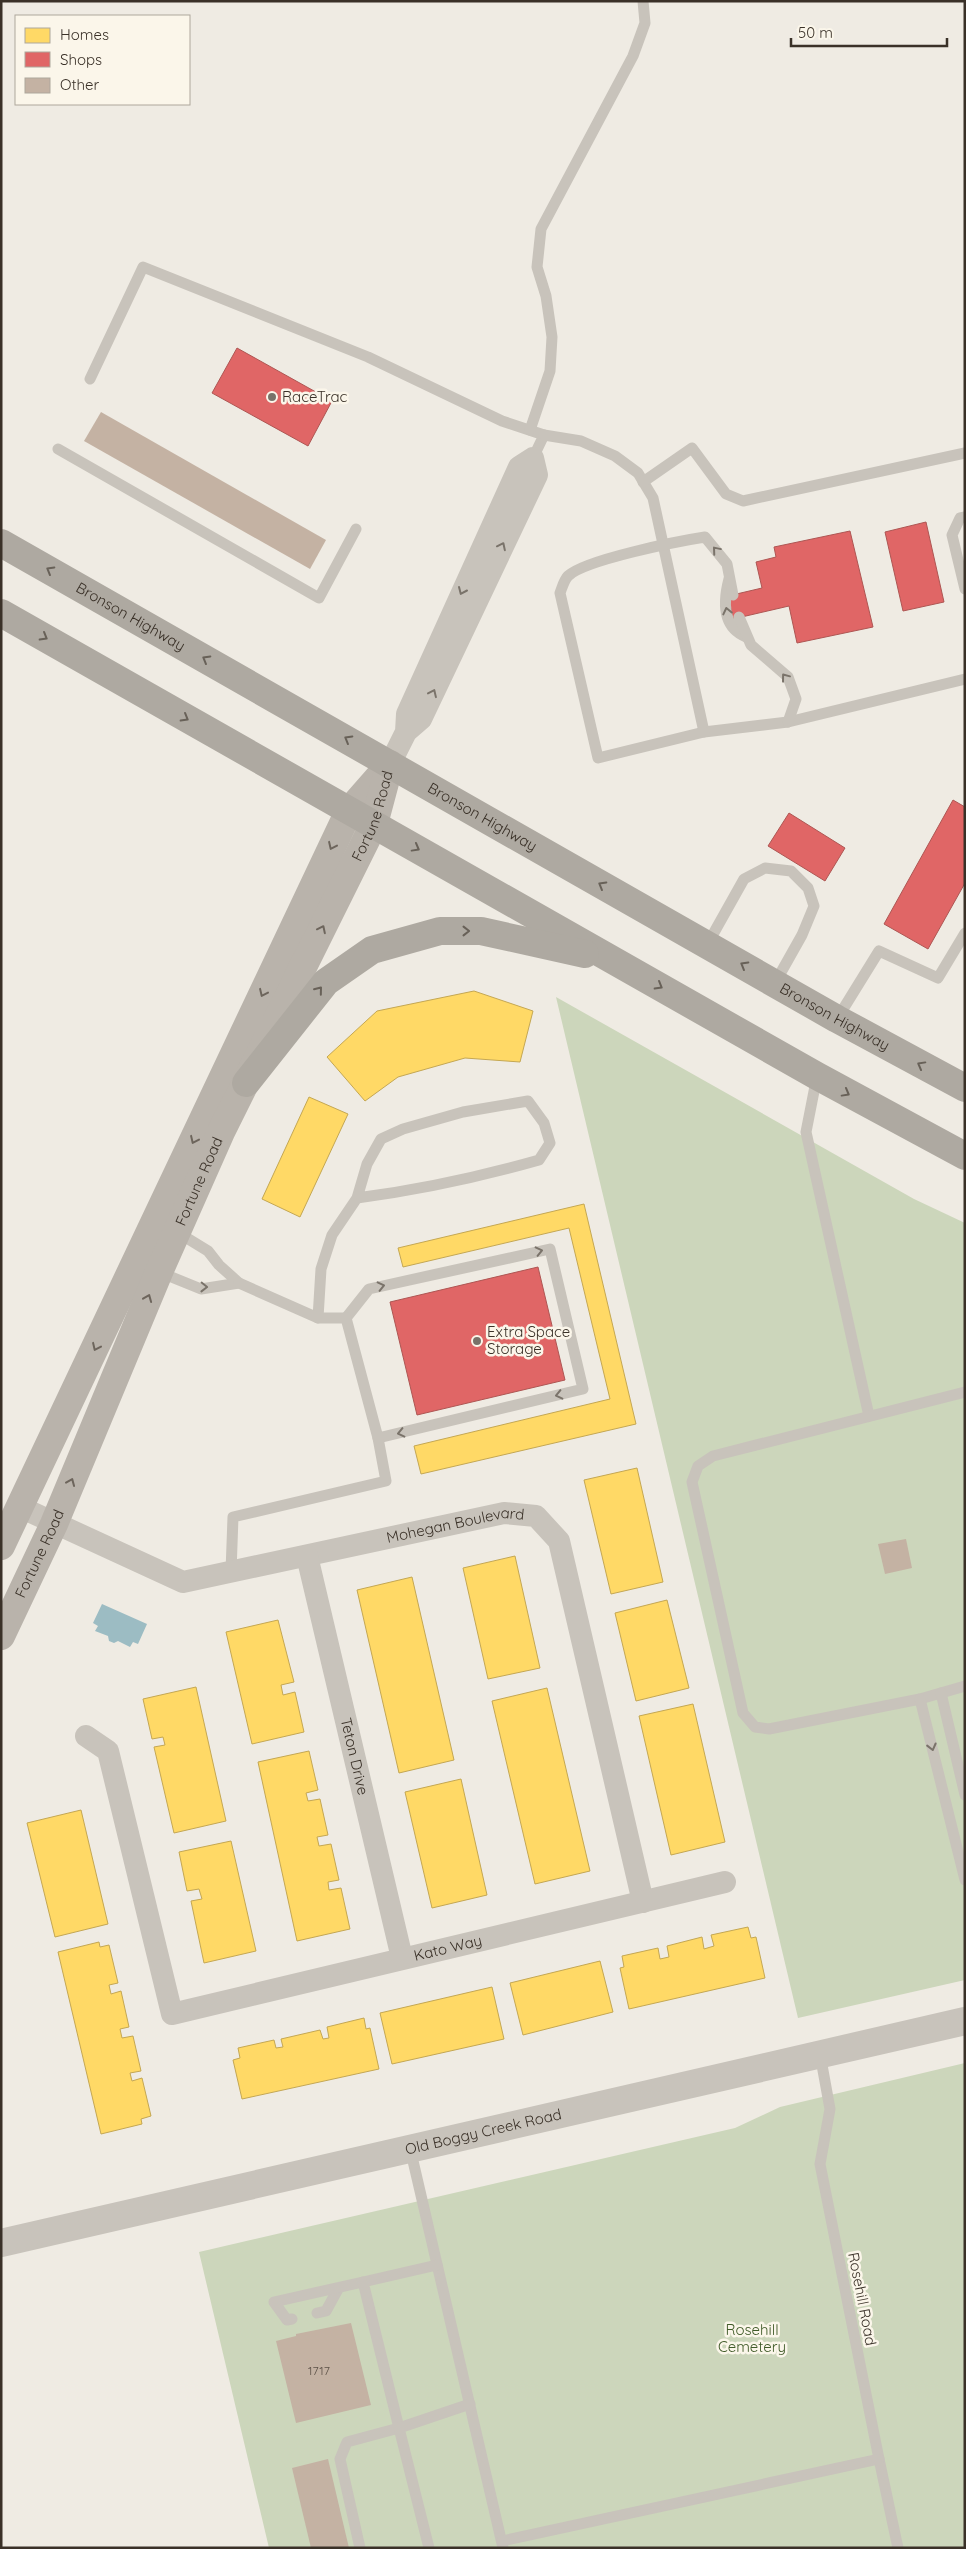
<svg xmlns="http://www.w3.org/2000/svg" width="966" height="2549" font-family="Quicksand,sans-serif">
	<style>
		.green { fill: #ccd6bb }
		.water { fill: #9cbcc3 }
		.homes { fill: #ffd966; stroke: #c4a753 }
		.shops { fill: #e06666; stroke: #ae5653 }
		.building { fill: #c4b2a3 }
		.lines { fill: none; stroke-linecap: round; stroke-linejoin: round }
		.service { stroke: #c8c3bb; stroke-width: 11 }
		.minor { stroke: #c8c3bb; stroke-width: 22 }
		.tertiary { stroke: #c8c3bb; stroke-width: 28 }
		.secondary { stroke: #b9b3ab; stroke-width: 28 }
		.trunk { stroke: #aea9a1; stroke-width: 28 }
		.oneway { stroke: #7a736a }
		.oneway2 { stroke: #686158 }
		.oneway3 { stroke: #6d655c }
		.poi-dot { fill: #797269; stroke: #fbf6ea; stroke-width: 2 }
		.labels { text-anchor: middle; stroke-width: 5; stroke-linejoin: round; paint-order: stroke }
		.number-label { font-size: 12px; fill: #5c5147 }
		.poi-label { font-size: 15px; fill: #3a3128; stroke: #fbf6ea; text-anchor: start }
		.street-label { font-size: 15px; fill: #3a3128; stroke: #fbf6ea }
		.park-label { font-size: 15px; fill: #405b29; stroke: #fbf6ea }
	</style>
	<rect width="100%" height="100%" fill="#efebe3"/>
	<!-- green -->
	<g class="green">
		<polygon points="556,997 914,1199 965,1223 965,1980 798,2018"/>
		<polygon points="965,2063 965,2548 269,2548 199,2252 735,2128 780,2107"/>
	</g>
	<!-- water -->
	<polygon class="water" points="102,1604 147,1624 138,1644 133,1642 130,1647 118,1641 114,1643 109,1641 108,1636 95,1631 98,1626 93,1623"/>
	<!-- homes -->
	<g class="homes">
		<polygon points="474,991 533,1011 520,1062 465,1058 398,1077 365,1101 327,1057 377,1011"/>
		<polygon points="309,1097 348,1114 300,1217 262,1199"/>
		<polygon points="584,1204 636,1424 421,1474 414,1446 610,1399 569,1228 403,1267 398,1248"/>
		<polygon points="637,1468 663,1582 611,1594 584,1480"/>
		<polygon points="515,1556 540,1668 488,1679 463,1568"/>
		<polygon points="412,1577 454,1760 399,1773 357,1590"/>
		<polygon points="667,1600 689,1688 636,1701 615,1613"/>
		<polygon points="278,1620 294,1682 281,1685 283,1695 295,1692 304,1732 252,1744 226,1632"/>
		<polygon points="196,1687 226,1821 174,1833 154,1747 165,1745 163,1737 152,1739 143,1699"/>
		<polygon points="547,1688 590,1871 535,1884 492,1701"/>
		<polygon points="693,1704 725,1842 671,1855 639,1716"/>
		<polygon points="309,1751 318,1790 306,1793 308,1801 320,1799 328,1835 317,1837 319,1846 331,1844 339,1880 328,1882 329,1890 341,1888 350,1929 297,1941 258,1762"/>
		<polygon points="461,1779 487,1895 432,1908 405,1792"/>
		<polygon points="81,1810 108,1924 55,1937 27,1823"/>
		<polygon points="231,1841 256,1951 204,1963 191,1901 202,1899 199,1889 187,1891 179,1852"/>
		<polygon points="748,1927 751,1938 756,1937 765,1978 629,2009 620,1968 624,1967 622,1956 658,1948 660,1959 669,1957 667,1946 702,1937 704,1949 714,1946 711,1935"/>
		<polygon points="99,1942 100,1947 109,1945 118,1983 109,1985 111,1994 121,1991 129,2027 120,2029 122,2038 133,2036 141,2071 130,2073 132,2081 142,2078 151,2116 141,2119 142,2124 101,2134 58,1952"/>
		<polygon points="600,1961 613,2012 523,2035 510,1983"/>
		<polygon points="492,1987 504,2039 392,2064 380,2013"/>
		<polygon points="364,2018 366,2029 370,2028 379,2069 242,2099 233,2060 240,2058 238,2048 274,2040 276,2048 283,2047 281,2039 320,2030 323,2039 329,2038 327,2027"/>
	</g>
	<!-- shops -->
	<g class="shops">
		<polygon points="237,348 332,401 308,446 212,393"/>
		<polygon points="926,522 944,602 903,611 885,532"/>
		<polygon points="850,531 873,627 797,643 789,606 733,619 728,596 762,588 756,562 776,557 774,547"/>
		<polygon points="953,800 965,807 965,883 928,949 884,924"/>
		<polygon points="789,813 845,848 825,881 768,846"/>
		<polygon points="538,1267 565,1380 417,1415 390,1302"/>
	</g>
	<!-- building -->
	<g class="building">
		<polygon points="101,412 326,540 310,569 84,441"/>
		<polygon points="906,1539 912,1568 885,1574 878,1544"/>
		<polygon points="351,2323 371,2405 296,2423 276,2341 296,2336 296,2334"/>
		<polygon points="328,2459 349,2548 311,2548 292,2468"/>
	</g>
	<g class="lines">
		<!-- service -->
		<g class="service">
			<polyline points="90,379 143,267 368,357 502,421 544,435 533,458"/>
			<polyline points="530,430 550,371 552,337 546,296 537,267 541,229 633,56 645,23 643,1"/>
			<polyline points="544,435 581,441 615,456 638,473 653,498 704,732 788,722 965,679"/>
			<polyline points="58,449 319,598 356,529"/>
			<polyline points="643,482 692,448 726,494 743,501 965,453"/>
			<polyline points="965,517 960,518 952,535 965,589"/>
			<path d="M729,579C723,602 722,627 746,637"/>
			<polyline points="739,617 751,645 788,677 796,699 788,722"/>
			<path d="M704,732L598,758L560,593C562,588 564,580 568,576C584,560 679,541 705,537L727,564L733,595"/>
			<polyline points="707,945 744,879 765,868 791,871 808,888 814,906 802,935 775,983"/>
			<polyline points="837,1019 879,951 938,978 965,933"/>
			<polyline points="817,1076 806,1132 869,1416"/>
			<polyline points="159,1272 201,1289 239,1283 219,1265 208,1251 177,1232"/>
			<path d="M318,1318L321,1269L332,1235L357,1198C419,1190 479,1177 539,1160L550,1143L544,1123L528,1101L463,1112L403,1129L381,1139L367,1164L357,1198"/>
			<polyline points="346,1318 369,1289 550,1249 583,1389 378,1438"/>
			<polyline points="965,1392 713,1456 698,1466 692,1482 743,1713 755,1727 769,1729 920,1699 965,1686"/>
			<polyline points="231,1572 233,1517 386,1481 378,1438 346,1318 318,1318 239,1283"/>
			<polyline points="941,1693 965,1795"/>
			<polyline points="920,1699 965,1880"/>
			<polyline points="820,2054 830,2109 820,2164 879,2459 898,2548"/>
			<polyline points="410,2148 503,2548"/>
			<polyline points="317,2313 326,2311 338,2289"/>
			<polyline points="292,2319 287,2320 274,2302 363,2282"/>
			<polyline points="502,2541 879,2459"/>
			<polyline points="360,2548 340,2459 347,2442 399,2428 363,2282 437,2265"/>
			<polyline points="429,2548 399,2428 470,2404"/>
		</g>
		<!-- minor -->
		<g class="minor">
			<polyline points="390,764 406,732 421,719 537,475 533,458 519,467 407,714 406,732"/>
			<path id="s1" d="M20,1507L183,1582L504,1513L536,1516L559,1541L643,1902"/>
			<path id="s2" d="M307,1556L402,1958"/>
			<path id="s3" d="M86,1736L108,1751L172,2014L725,1882"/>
		</g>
		<!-- tertiary -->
		<path class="tertiary" id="s4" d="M1,2243L965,2021"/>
		<!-- secondary -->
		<g class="secondary">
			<polyline points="1,1546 349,811 385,770"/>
			<path id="s5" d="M1,1636L54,1524L159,1272L221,1132L374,824L390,764"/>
		</g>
		<!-- trunk -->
		<g class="trunk">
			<path id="s6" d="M1,543L837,1019L965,1088"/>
			<polyline points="1,613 817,1076 965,1156"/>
			<polyline points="246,1083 326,982 372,950 440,931 481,931 585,954"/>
		</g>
	</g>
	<!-- one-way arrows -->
	<defs><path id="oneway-chevron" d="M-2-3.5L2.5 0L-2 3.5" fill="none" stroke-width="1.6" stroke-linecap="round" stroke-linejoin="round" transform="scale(1.25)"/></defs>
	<g class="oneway">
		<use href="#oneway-chevron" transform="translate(502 546) rotate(-64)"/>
		<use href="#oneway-chevron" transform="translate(716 550) rotate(-130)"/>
		<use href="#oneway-chevron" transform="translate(462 591) rotate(114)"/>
		<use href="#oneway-chevron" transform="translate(727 611) rotate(-103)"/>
		<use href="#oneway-chevron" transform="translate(785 677) rotate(-127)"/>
		<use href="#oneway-chevron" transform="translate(433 693) rotate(-65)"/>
		<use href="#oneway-chevron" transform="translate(539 1251) rotate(-13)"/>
		<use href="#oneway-chevron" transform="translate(381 1286) rotate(-13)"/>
		<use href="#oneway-chevron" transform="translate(204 1287) rotate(1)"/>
		<use href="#oneway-chevron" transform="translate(559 1395) rotate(167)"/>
		<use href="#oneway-chevron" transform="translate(401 1433) rotate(167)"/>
		<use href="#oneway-chevron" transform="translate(932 1747) rotate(76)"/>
	</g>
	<g class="oneway2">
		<use href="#oneway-chevron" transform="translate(50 570) rotate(-150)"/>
		<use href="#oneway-chevron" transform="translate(44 637) rotate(30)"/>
		<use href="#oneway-chevron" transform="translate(206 659) rotate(-150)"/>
		<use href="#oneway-chevron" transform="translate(185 718) rotate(30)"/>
		<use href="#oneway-chevron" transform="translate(348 739) rotate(-150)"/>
		<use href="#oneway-chevron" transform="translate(416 848) rotate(29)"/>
		<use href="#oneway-chevron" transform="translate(602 885) rotate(-150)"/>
		<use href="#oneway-chevron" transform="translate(466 931)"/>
		<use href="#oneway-chevron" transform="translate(744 965) rotate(-150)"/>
		<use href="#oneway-chevron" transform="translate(659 986) rotate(30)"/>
		<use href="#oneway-chevron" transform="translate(319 990) rotate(-51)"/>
		<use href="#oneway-chevron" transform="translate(921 1065) rotate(-151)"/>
		<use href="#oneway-chevron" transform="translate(846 1093) rotate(29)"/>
	</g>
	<g class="oneway3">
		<use href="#oneway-chevron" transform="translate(332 846) rotate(115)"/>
		<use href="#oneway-chevron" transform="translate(322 929) rotate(-64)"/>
		<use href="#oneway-chevron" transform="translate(263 993) rotate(115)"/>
		<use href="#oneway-chevron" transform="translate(194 1140) rotate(115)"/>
		<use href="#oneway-chevron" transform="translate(148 1298) rotate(-68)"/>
		<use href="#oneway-chevron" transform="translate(96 1347) rotate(115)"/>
		<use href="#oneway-chevron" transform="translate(71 1482) rotate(-67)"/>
	</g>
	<!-- markers -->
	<g class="poi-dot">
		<circle cx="272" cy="397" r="5"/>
		<circle cx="477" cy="1341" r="5"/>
	</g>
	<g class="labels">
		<!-- number labels -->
		<g class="number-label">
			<text x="319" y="2375">1717</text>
		</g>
		<!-- poi labels -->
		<g class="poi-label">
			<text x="282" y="402">RaceTrac</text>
			<text x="487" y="1337">Extra Space<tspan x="487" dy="17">Storage</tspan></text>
		</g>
		<!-- street labels -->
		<g class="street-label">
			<text dy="5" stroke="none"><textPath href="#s6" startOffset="149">Bronson Highway</textPath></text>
			<text dy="5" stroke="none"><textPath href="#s5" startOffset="901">Fortune Road</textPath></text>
			<text dy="5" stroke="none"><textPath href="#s6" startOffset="554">Bronson Highway</textPath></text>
			<text dy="5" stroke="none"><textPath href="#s6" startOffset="959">Bronson Highway</textPath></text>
			<text dy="5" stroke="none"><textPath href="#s5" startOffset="496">Fortune Road</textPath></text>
			<text dy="5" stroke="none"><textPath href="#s1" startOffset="458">Mohegan Boulevard</textPath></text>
			<text dy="5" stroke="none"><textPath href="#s5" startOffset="91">Fortune Road</textPath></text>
			<text dy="5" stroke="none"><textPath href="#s2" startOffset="206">Teton Drive</textPath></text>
			<text dy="5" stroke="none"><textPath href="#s3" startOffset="581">Kato Way</textPath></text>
			<text dy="5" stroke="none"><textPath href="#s4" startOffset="495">Old Boggy Creek Road</textPath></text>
			<text transform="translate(862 2299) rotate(79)" y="5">Rosehill Road</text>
		</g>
		<!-- park labels -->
		<g class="park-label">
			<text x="752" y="2335">Rosehill<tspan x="752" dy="17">Cemetery</tspan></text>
		</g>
	</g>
	<!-- border -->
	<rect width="966" height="2549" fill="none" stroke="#3a3128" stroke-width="5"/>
	<!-- legend -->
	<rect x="15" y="15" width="175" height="90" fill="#fbf6ea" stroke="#aea79c"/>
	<rect x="25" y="28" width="25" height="15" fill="#ffd966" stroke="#aea79c"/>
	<text x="60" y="40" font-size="15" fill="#3a3128">Homes</text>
	<rect x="25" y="52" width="25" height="15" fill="#e06666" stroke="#aea79c"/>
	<text x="60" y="65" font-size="15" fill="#3a3128">Shops</text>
	<rect x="25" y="78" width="25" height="15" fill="#c4b2a3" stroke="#aea79c"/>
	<text x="60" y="90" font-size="15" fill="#3a3128">Other</text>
	<!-- scale -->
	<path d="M791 38v8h156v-8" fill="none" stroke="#3a3128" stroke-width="2.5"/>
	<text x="798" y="38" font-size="15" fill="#3a3128" stroke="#fbf6ea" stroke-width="4" paint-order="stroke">50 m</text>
</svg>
